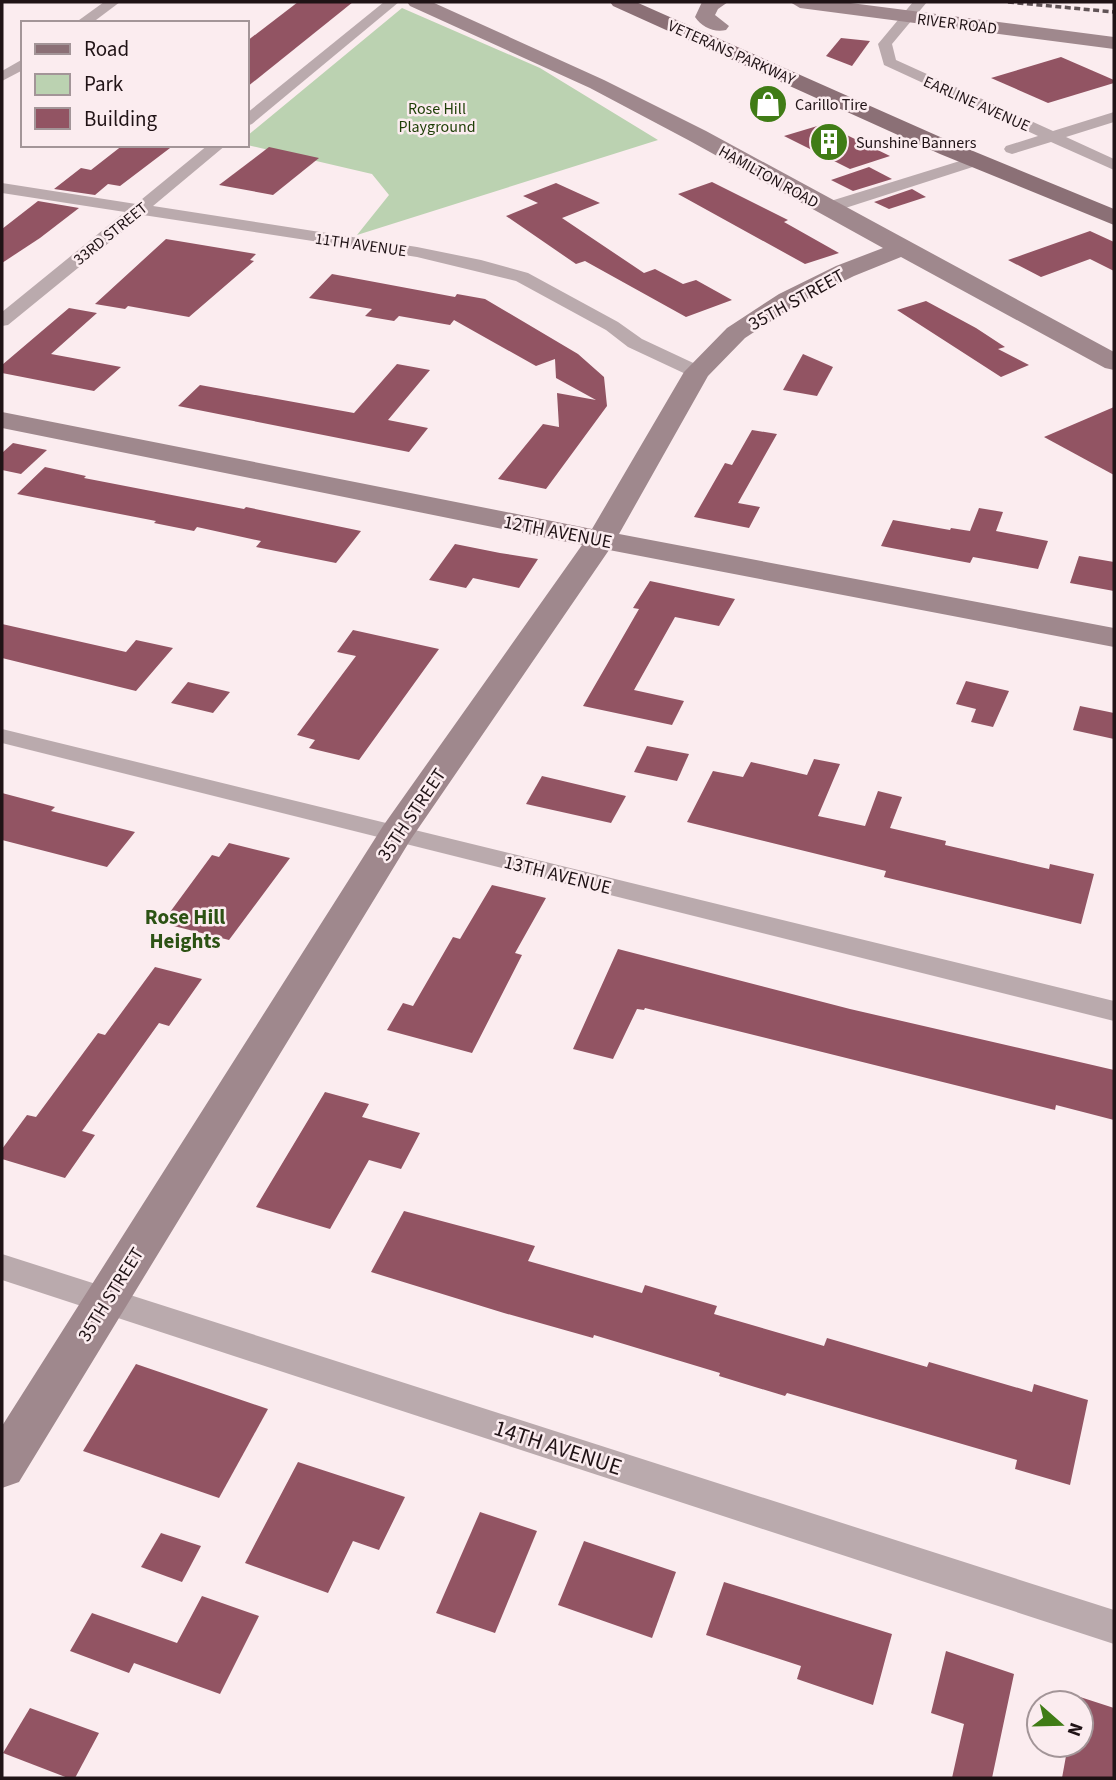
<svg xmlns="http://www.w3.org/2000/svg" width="1116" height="1780" font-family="'Source Sans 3',sans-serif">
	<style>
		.green { fill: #bbd2b1 }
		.building { fill: #925463 }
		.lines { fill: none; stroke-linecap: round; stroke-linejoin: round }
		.street { fill: #baaaad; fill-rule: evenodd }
		.secondary { fill: #9f888d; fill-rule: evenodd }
		.primary { fill: #8b7076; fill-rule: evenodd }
		.rail { stroke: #605356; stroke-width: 3.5; stroke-dasharray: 6 3.5; stroke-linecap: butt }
		.labels { text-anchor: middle; stroke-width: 5; stroke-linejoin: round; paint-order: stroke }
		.far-street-label { font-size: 16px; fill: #201316; stroke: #fbecef }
		.far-poi-label { font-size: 16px; fill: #201316; stroke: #fbecef; text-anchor: start }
		.far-park-label { font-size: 16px; fill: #1d3e05; stroke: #fbecef }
		.street-label { font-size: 19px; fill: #201316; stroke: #fbecef }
		.neighbourhood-label { font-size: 21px; font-weight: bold; fill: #2c5214; stroke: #fbecef }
		.near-street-label { font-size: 23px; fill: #201316; stroke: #fbecef }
	</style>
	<rect width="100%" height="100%" fill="#fbecef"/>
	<!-- green -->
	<polygon class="green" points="402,8 540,68 658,140 357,235 389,195 372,174 247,145 247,136"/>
	<!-- building -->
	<g class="building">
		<polygon points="298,2 353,2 247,87 247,41"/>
		<polygon points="841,38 870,41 852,66 826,56"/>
		<polygon points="1061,57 1114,80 1114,83 1048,103 991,78"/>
		<polygon points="824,124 890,156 850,169 784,136"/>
		<polygon points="123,145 174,145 120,186 108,184 95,195 54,189 81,168 91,170"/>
		<polygon points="269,147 319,158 273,195 219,185"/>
		<polygon points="869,167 892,179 853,191 831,180"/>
		<polygon points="712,182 788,220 784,222 839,253 805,264 678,194"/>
		<polygon points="556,183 600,203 562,218 644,273 655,269 683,284 696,280 732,300 686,317 585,261 576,264 506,216 538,203 523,196"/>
		<polygon points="912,189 926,197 889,209 874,202"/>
		<polygon points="38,201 79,208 40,238 2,263 2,229"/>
		<polygon points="1090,231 1114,242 1114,271 1090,259 1041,277 1008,260"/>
		<polygon points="166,239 256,254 250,260 254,261 189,317 128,306 125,309 95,304"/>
		<polygon points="332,274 455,297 457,294 485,299 578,354 604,377 607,406 546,489 498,479 543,424 559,427 557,393 596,400 556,378 555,359 536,366 454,320 450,325 399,316 394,321 365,316 372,309 309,298"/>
		<polygon points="926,301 976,328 1005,347 998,349 1029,365 1001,377 897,310"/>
		<polygon points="69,308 97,313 51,354 121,367 94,391 2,373 2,365"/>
		<polygon points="803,354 833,367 817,396 783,390"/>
		<polygon points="397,364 430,370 388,420 428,428 409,452 178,406 200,385 354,413"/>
		<polygon points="1114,407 1114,475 1044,437"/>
		<polygon points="752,430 777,434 738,503 760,507 749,528 694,517 725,463 732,465"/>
		<polygon points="13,443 47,450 21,474 2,470 2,453"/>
		<polygon points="45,467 86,476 84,478 244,509 246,507 361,531 336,563 256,547 261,541 197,527 194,531 154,523 156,521 17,494"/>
		<polygon points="979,508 1003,512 996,531 1048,541 1038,569 973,557 970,563 881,546 893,520 950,530 951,528 970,531"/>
		<polygon points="455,544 500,553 538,559 519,588 473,578 466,588 429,580"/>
		<polygon points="1079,556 1114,562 1114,591 1070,583"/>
		<polygon points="650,581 735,599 719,626 675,617 634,690 684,701 672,725 583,706 639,609 633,608"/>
		<polygon points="2,624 126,652 136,640 173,648 136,691 2,658"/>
		<polygon points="353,630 439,649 359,760 309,748 315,740 297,735 356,656 337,652"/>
		<polygon points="966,681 1009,691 993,727 971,722 976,709 956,704"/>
		<polygon points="188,682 230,692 213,713 171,703"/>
		<polygon points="1080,706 1114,713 1114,739 1073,730"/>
		<polygon points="647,746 689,754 677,781 634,772"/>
		<polygon points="814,759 840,764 818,816 865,826 878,791 902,797 890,828 946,841 945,845 1049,869 1050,864 1094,874 1081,924 884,877 886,871 687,822 713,771 743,777 751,762 807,775"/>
		<polygon points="542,776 626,796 611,823 526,804"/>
		<polygon points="2,793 55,807 51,811 135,832 107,867 2,840"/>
		<polygon points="229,843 290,858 229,940 162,923 212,855 219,857"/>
		<polygon points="492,885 546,898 515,953 522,955 472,1053 387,1030 403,1003 413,1006 453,937 460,939"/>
		<polygon points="618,949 850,1009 1114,1070 1114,1120 1056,1105 1055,1110 645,1008 644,1010 637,1009 613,1059 573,1049"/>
		<polygon points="155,967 202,979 169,1026 159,1023 82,1131 95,1135 65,1178 2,1159 2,1149 27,1115 36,1117 98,1033 105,1035"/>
		<polygon points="325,1092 369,1104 362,1117 420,1133 401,1169 369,1160 330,1229 256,1207"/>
		<polygon points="404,1211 535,1246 528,1261 642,1293 645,1285 717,1306 714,1314 824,1346 827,1338 927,1367 929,1362 1032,1392 1034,1384 1088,1400 1070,1485 1015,1469 1017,1460 787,1393 785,1396 719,1376 720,1373 594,1335 593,1338 504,1313 371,1272"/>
		<polygon points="136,1364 268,1409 219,1498 83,1451"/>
		<polygon points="298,1462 405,1497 379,1550 353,1541 328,1593 245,1563"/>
		<polygon points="480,1512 537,1531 495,1633 436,1613"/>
		<polygon points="161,1533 201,1546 182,1582 141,1567"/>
		<polygon points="584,1541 676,1572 652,1638 558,1605"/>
		<polygon points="724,1582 892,1634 873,1705 797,1679 801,1666 706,1635"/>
		<polygon points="202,1596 259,1616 220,1694 134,1663 129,1673 70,1651 92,1613 177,1643"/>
		<polygon points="946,1651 1014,1674 992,1778 952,1778 964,1724 931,1713"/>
		<polygon points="1077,1696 1114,1708 1114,1778 1062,1778 1068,1745 1081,1745 1081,1703 1076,1703"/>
		<polygon points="30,1708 99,1733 75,1778 68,1778 3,1753"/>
	</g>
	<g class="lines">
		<!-- street -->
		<g class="street">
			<polygon points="104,2 120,2 92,23 75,23"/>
			<polygon points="384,2 399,2 252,124 247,126 247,113"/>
			<polygon points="913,2 927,2 892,44 896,60 1053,131 1114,112 1114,122 1066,137 1114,159 1114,170 1051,142 1012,154 1006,152 1004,149 1006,146 1038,136 884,65 878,44"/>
			<polygon points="23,59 23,70 2,81 2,71"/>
			<polygon points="208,145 226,145 153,206 417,247 481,260 528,273 618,322 642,339 704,368 707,372 697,378 690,376 628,347 606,330 516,281 417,257 143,215 8,325 2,326 2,312 125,212 2,193 2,183 136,204"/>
			<polygon points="976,156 984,161 982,164 833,212 827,213 819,208 821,204"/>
			<polygon points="2,729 1114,1001 1114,1021 2,743"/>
			<polygon points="2,1254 1114,1610 1114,1644 2,1280"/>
		</g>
		<!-- secondary -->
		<g class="secondary">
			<polygon points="407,2 432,2 604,80 706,131 1114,352 1114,370 1105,368 901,257 854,276 797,304 745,338 708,376 619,534 1114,628 1114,647 609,550 411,839 19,1482 2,1488 2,1426 383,826 582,545 2,428 2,412 592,529 684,372 727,328 779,294 836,266 883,248 690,141 590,88 410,6"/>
			<path d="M702,2H728L718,9L715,15L729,26L726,30C714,33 702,27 695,17Z"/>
			<polygon points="790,2 843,2 1114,37 1114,49 800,8"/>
		</g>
		<!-- primary -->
		<polygon class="primary" points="610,2 636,2 956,144 1114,209 1114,225 940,154 613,6"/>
		<!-- rail -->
		<polyline class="rail" points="1008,2 1114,12"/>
	</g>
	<!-- icons -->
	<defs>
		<symbol id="shop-disc" viewBox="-11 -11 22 22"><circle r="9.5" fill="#407c16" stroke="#fbecef"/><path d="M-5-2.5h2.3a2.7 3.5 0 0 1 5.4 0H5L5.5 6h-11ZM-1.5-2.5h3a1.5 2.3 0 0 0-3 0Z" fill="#fff"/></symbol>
		<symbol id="building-disc" viewBox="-11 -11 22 22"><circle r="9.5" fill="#407c16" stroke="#fbecef"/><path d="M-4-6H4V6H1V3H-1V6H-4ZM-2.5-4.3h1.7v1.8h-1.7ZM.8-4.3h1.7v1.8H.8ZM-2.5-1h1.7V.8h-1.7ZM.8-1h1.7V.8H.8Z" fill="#fff"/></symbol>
	</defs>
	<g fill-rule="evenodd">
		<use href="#shop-disc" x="746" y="82" width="44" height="44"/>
		<use href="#building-disc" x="807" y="120" width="44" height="44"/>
	</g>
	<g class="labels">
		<!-- far-street labels -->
		<g class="far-street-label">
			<text transform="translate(957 23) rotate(7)" y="6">RIVER ROAD</text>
			<text transform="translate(732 52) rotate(24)" y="6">VETERANS PARKWAY</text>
			<text transform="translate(977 103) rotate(24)" y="6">EARLINE AVENUE</text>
			<text transform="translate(769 176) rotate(29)" y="6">HAMILTON ROAD</text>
			<text transform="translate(110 233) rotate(-39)" y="6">33RD STREET</text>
			<text transform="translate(361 244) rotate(8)" y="6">11TH AVENUE</text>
		</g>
		<!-- far-poi labels -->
		<g class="far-poi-label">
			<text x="795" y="110">Carillo Tire</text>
			<text x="856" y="148">Sunshine Banners</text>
		</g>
		<!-- far-park labels -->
		<g class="far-park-label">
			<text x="437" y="114">Rose Hill<tspan x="437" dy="18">Playground</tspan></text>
		</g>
		<!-- street labels -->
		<g class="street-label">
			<text transform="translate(796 299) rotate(-29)" y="7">35TH STREET</text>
			<text transform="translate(558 531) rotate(11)" y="7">12TH AVENUE</text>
			<text transform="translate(411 814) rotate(-56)" y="7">35TH STREET</text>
			<text transform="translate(558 874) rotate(14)" y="7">13TH AVENUE</text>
			<text transform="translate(110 1294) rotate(-58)" y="7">35TH STREET</text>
		</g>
		<!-- neighbourhood labels -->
		<g class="neighbourhood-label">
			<text x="185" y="924">Rose Hill<tspan x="185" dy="24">Heights</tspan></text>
		</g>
		<!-- near-street labels -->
		<g class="near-street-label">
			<text transform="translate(558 1447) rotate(18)" y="8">14TH AVENUE</text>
		</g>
	</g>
	<!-- border -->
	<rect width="1116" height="1780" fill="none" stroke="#201316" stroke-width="7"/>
	<!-- legend -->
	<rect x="21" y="21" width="228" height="126" fill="#fbecef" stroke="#a39598" stroke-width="2"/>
	<rect x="35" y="44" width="35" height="10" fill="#8b7076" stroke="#a39598" stroke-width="2"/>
	<text x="84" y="56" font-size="21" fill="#201316">Road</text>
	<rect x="35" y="74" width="35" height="21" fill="#bbd2b1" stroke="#a39598" stroke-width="2"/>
	<text x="84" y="91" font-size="21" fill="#201316">Park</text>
	<rect x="35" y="108" width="35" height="21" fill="#925463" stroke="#a39598" stroke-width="2"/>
	<text x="84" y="126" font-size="21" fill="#201316">Building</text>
	<!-- north arrow -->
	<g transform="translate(1060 1724) rotate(110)"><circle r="33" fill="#fbecef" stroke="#a39598" stroke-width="2"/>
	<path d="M0-5L12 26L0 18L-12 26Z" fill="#407c16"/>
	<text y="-10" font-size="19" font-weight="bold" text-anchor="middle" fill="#201316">N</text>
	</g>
</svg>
